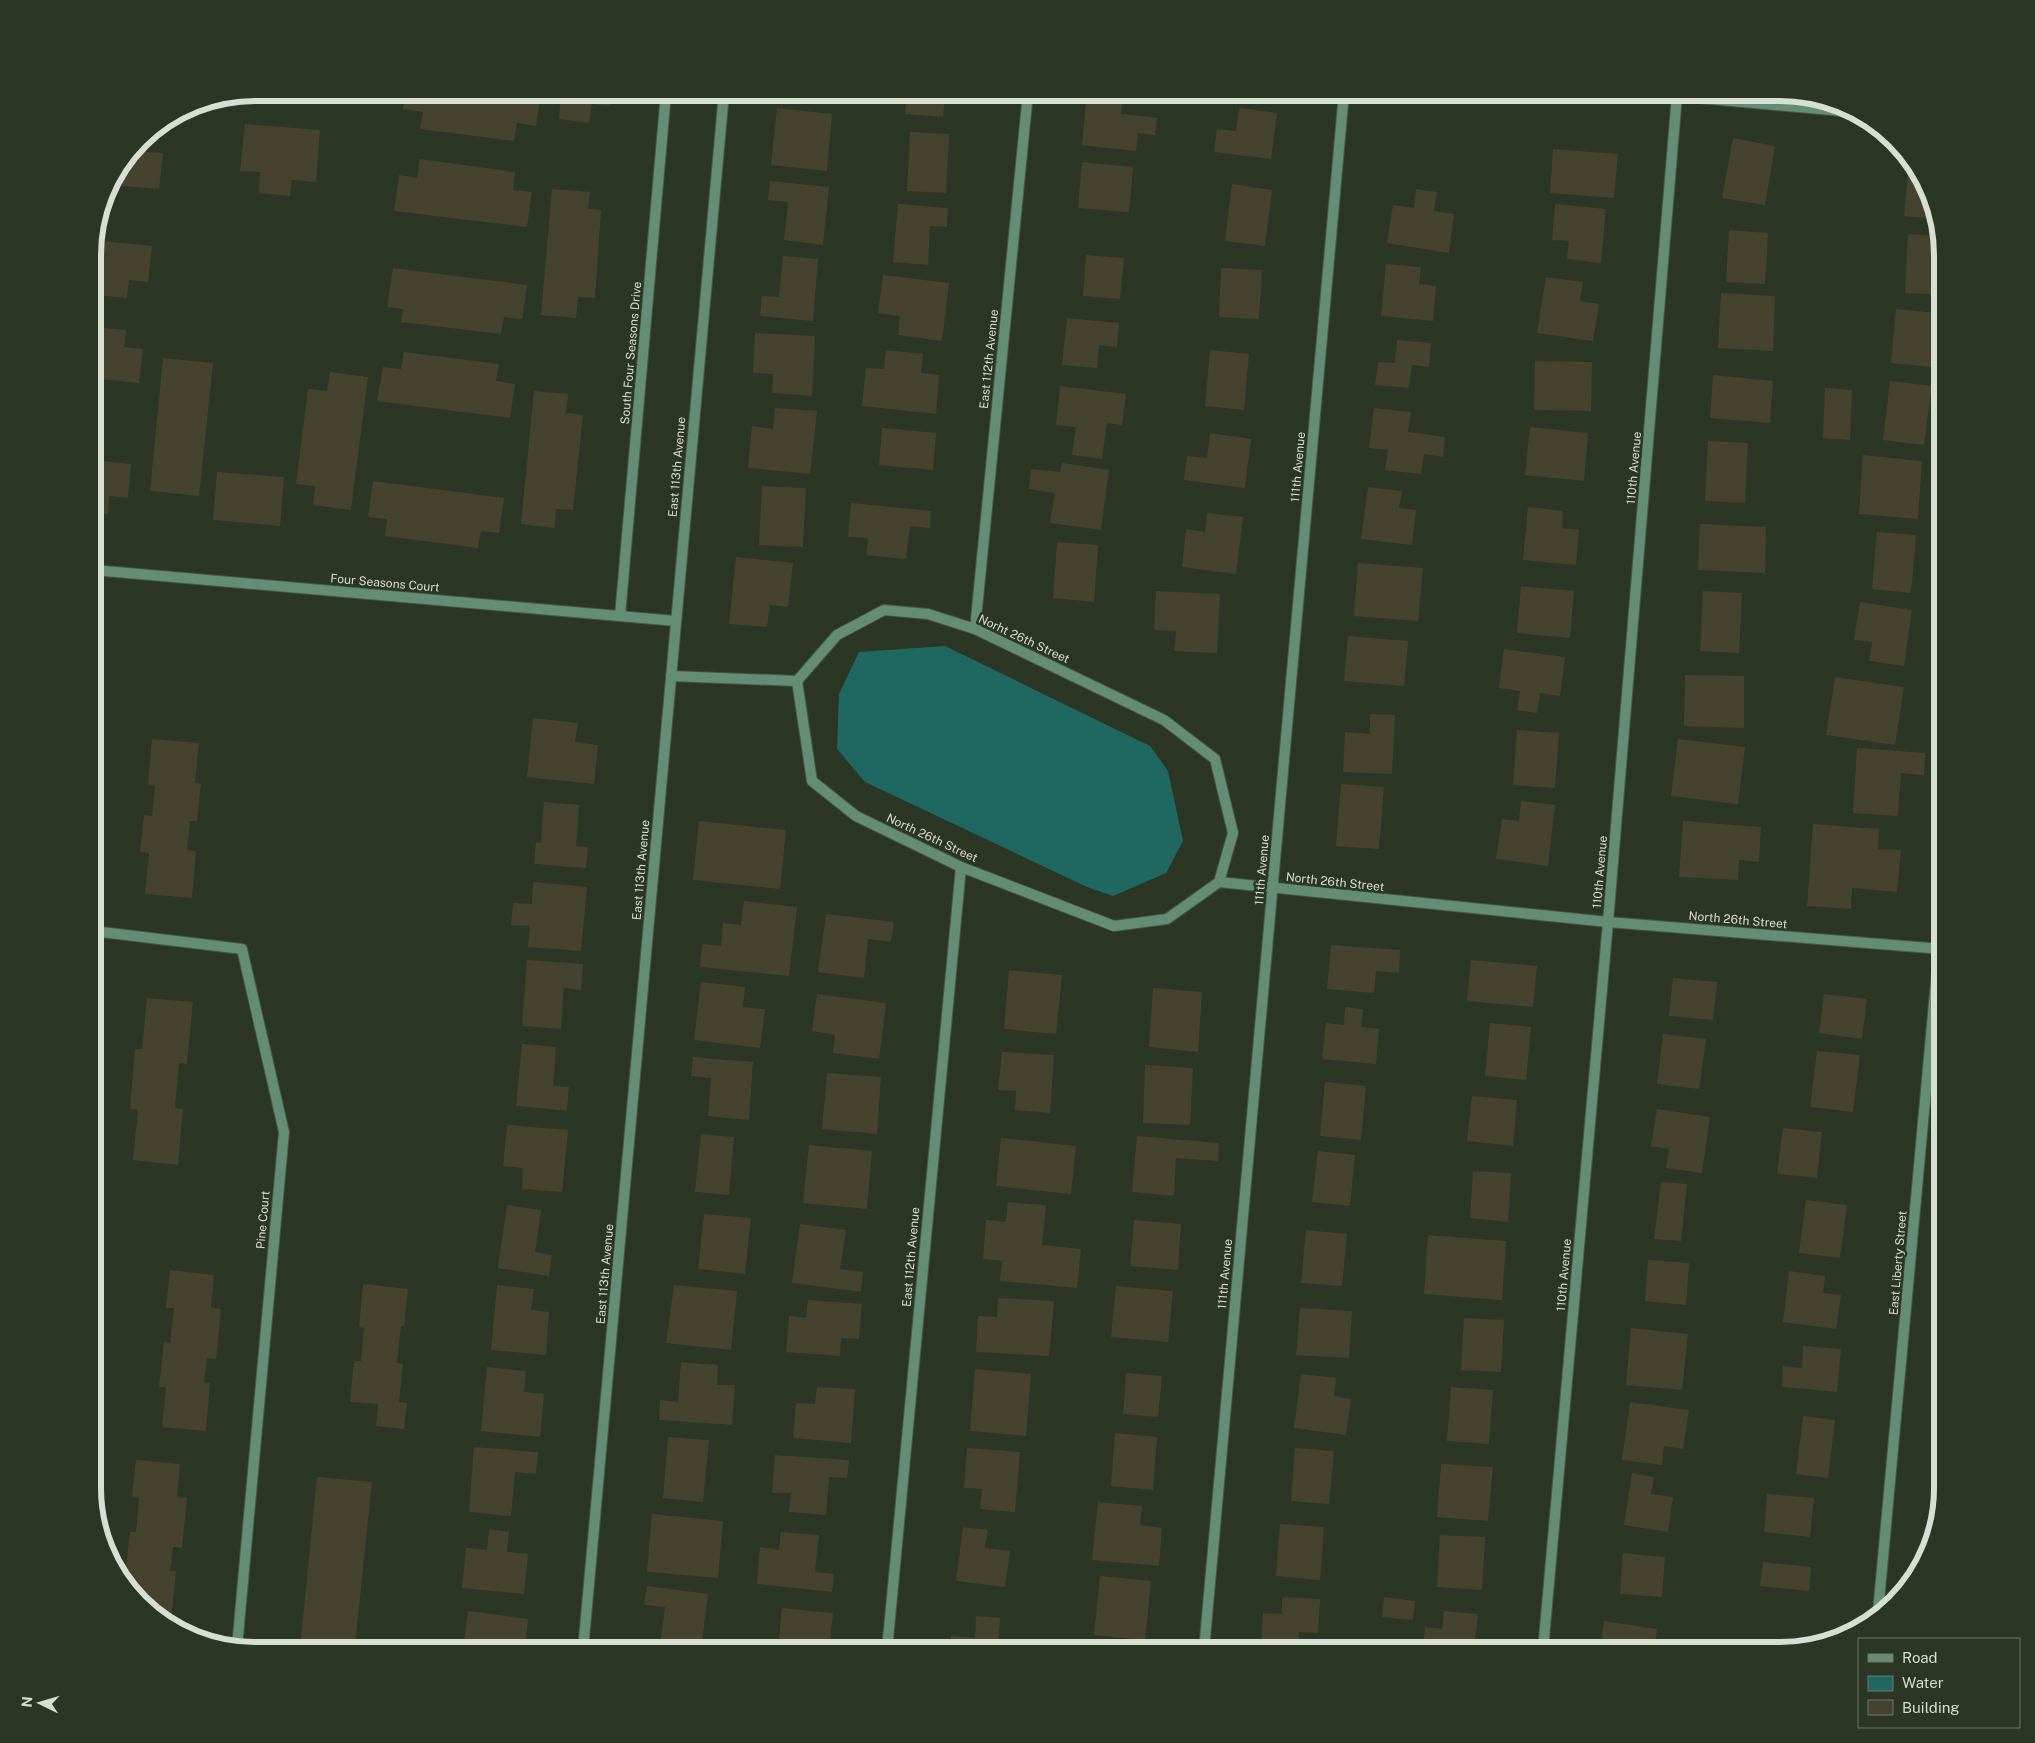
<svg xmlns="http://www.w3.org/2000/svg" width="2035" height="1743" font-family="'Public Sans',sans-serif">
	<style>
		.water { fill: #1f6862 }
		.building { fill: #45432e }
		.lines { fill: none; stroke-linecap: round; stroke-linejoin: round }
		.minor-casing { stroke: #4b5443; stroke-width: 12 }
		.minor { stroke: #638d74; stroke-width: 10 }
		.labels { text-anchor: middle; stroke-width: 5; stroke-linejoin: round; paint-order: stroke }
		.street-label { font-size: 12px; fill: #d7ded2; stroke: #2c3624 }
		.rim { fill: none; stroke: #d7ded2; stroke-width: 6 }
	</style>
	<rect width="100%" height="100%" fill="#2c3624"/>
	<!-- water -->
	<polygon class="water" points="945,646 1150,746 1168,771 1183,841 1166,873 1113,896 1087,887 865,782 837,749 839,694 859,652"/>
	<!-- building -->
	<g class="building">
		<polygon points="351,93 385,93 384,101 350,98"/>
		<polygon points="405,93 541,93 536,126 517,123 514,141 420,129 423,112 403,109"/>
		<polygon points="561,93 611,93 610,106 592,104 589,123 559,119"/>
		<polygon points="802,93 824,93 824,96 802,95"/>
		<polygon points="907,93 945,93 943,117 905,114"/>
		<polygon points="1087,93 1123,97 1121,114 1157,118 1155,135 1138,133 1136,151 1082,145"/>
		<polygon points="777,108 832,114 827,171 771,165"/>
		<polygon points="1239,108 1277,113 1271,159 1214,152 1217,129 1236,131"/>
		<polygon points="245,124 320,130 316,182 292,180 290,196 259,193 260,172 240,171"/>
		<polygon points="910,132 949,134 946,193 907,191"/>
		<polygon points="1733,138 1775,146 1765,205 1722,198"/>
		<polygon points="142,140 147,141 146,152 163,153 159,189 109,185"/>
		<polygon points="1553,149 1618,154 1614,198 1550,193"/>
		<polygon points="420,159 515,172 513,190 532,192 527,227 394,211 399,175 417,178"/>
		<polygon points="1082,162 1133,167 1129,212 1078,208"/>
		<polygon points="1909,164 1930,193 1935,219 1904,216"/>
		<polygon points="770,181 829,187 823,245 784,240 788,202 768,200"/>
		<polygon points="1232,184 1272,190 1265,246 1225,241"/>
		<polygon points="552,189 590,192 588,209 601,210 595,298 578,297 576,318 541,315"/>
		<polygon points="1416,189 1437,192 1434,211 1454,214 1449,253 1387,243 1393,205 1414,208"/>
		<polygon points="898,204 948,208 947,227 930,226 928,265 893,262"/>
		<polygon points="1555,204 1606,209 1601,263 1567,259 1569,241 1552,240"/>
		<polygon points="1729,230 1768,233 1765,284 1726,282"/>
		<polygon points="1908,234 1939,236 1942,255 1942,295 1905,293"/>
		<polygon points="94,240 152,246 148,282 129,280 127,298 93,295"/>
		<polygon points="1086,255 1124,258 1120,299 1083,296"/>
		<polygon points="783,256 818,259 813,321 760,316 762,296 779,297"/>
		<polygon points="1386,264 1421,267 1419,284 1436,286 1433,321 1381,316"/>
		<polygon points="393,268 527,285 522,319 504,317 501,334 401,322 403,309 387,307"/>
		<polygon points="1221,268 1262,270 1259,319 1219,317"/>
		<polygon points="883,275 949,283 942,341 898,335 900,316 878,313"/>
		<polygon points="1546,277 1583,282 1580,301 1599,304 1593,341 1537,333"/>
		<polygon points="1721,293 1775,296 1773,351 1718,348"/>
		<polygon points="1896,309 1937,313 1932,367 1891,363"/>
		<polygon points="1067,318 1119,323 1117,347 1099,345 1097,368 1062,365"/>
		<polygon points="93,327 126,330 124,347 143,349 139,383 93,378"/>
		<polygon points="755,333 815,336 812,396 772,393 773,374 753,373"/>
		<polygon points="1397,340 1431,343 1429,367 1412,365 1409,388 1375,385 1378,362 1395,363"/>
		<polygon points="886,350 923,354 921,373 939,375 936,414 862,406 866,368 884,369"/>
		<polygon points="1210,350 1249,354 1244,410 1205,406"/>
		<polygon points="404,352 499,364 496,381 515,384 510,418 377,401 383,367 401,369"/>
		<polygon points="163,358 213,363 199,496 150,491"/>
		<polygon points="1535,361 1592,362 1591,411 1534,410"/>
		<polygon points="330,372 368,377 351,510 313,505 315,486 296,484 308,389 327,391"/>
		<polygon points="1713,375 1773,381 1770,423 1710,418"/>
		<polygon points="1890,381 1932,386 1924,445 1883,440"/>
		<polygon points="1060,386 1126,394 1122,425 1107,423 1102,459 1072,455 1076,427 1056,425"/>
		<polygon points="1825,388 1852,390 1850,440 1823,438"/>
		<polygon points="534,391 568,394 566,413 583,415 573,510 556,509 555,528 521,524"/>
		<polygon points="775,408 817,411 810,474 748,468 752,426 773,429"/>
		<polygon points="1374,408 1411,412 1408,432 1445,437 1443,457 1424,454 1421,474 1385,470 1388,450 1369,448"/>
		<polygon points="1530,427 1588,433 1584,481 1525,475"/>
		<polygon points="882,428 936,433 933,470 879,465"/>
		<polygon points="1210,433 1251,439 1245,488 1184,480 1187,456 1207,458"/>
		<polygon points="1708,441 1748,443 1745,503 1705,501"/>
		<polygon points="1863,455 1922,461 1918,519 1859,514"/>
		<polygon points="93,460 131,464 128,498 109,496 108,514 93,512"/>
		<polygon points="1062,463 1109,470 1101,530 1050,523 1055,493 1029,489 1031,469 1060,472"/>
		<polygon points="217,472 284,477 280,526 213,520"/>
		<polygon points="373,481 504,498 499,533 481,531 478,548 385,536 387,519 368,517"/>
		<polygon points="762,486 806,488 803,547 759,545"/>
		<polygon points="1368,487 1402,491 1399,508 1416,510 1412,545 1361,539"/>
		<polygon points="851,503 931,511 930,528 910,526 906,559 866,555 868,538 848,537"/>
		<polygon points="1528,507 1563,511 1562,528 1579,530 1576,565 1523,560"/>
		<polygon points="1207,513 1243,517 1236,574 1182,567 1186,529 1205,532"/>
		<polygon points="1700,524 1766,527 1765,573 1698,570"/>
		<polygon points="1877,532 1916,535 1911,593 1872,589"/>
		<polygon points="1057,542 1098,545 1094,602 1053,598"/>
		<polygon points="736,557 793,563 788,607 770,605 767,627 729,624"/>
		<polygon points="1358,563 1423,568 1418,621 1354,616"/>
		<polygon points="1521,586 1574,591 1570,638 1517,633"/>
		<polygon points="1156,591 1220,594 1217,653 1174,651 1176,631 1154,630"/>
		<polygon points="1703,591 1742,593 1739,653 1700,651"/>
		<polygon points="1860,602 1912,610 1904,666 1869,661 1872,642 1854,640"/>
		<polygon points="1348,636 1408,641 1404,686 1344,681"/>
		<polygon points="1504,649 1565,657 1560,696 1540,693 1537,713 1517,710 1520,691 1499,688"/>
		<polygon points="1685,675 1744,676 1744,728 1684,726"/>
		<polygon points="1835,677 1904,687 1895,745 1826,735"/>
		<polygon points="1370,714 1395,715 1392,774 1343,772 1345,732 1370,734"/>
		<polygon points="533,718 578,723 575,742 598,745 594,784 527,777"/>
		<polygon points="1517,730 1559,733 1555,788 1513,785"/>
		<polygon points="152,739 199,743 195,783 201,784 197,821 190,821 187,850 196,851 192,898 145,894 149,853 140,852 144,815 152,816 155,786 148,785"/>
		<polygon points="1678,739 1745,747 1738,804 1671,796"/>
		<polygon points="1857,748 1925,753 1924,775 1901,773 1898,816 1853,813"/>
		<polygon points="1341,784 1384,787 1379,849 1336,846"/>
		<polygon points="1521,801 1555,805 1548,866 1496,859 1502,819 1519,821"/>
		<polygon points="544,802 579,805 576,846 588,847 586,868 534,864 536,842 541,843"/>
		<polygon points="699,821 786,830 780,889 693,880"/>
		<polygon points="1683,821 1761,827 1759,862 1739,860 1738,880 1679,877"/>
		<polygon points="1813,824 1879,829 1878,849 1901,850 1897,892 1852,888 1851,909 1807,906"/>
		<polygon points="533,882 587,887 581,951 528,947 530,926 511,925 513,903 532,904"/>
		<polygon points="744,901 797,907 789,976 700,967 702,944 721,946 723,923 741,925"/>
		<polygon points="826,914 894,922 891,942 868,939 864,978 818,972"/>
		<polygon points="1331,945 1400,950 1399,973 1376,971 1374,993 1327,989"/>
		<polygon points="527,960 583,964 581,990 564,988 561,1029 522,1026"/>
		<polygon points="1471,960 1537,966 1533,1007 1467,1001"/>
		<polygon points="1009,970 1062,975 1056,1034 1004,1029"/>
		<polygon points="1673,978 1717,982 1713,1020 1669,1016"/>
		<polygon points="701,982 745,987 743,1007 765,1009 760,1048 694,1040"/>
		<polygon points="1153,988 1202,992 1198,1052 1149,1047"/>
		<polygon points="817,994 886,1003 879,1059 833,1053 835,1035 812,1031"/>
		<polygon points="1824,994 1867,999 1862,1039 1819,1033"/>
		<polygon points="147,998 193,1002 187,1064 179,1063 175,1108 183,1109 178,1165 133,1160 138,1110 130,1109 135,1049 142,1049"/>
		<polygon points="1345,1007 1363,1009 1361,1027 1379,1029 1376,1064 1322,1059 1326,1023 1344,1025"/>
		<polygon points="1490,1023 1531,1027 1526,1080 1485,1076"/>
		<polygon points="1663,1034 1706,1039 1699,1089 1657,1084"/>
		<polygon points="522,1044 556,1047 553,1086 569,1087 567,1111 516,1106"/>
		<polygon points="1817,1051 1860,1055 1853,1112 1810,1107"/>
		<polygon points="1002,1052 1054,1055 1050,1113 1015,1110 1016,1091 998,1090"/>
		<polygon points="693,1057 753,1062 749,1120 708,1116 711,1078 691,1076"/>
		<polygon points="1145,1065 1193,1068 1190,1125 1143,1123"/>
		<polygon points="827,1073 881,1077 877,1134 822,1129"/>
		<polygon points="1325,1082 1366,1086 1361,1140 1320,1136"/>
		<polygon points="1472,1096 1517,1100 1513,1146 1467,1141"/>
		<polygon points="1657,1109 1710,1117 1702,1173 1666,1168 1669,1149 1651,1146"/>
		<polygon points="507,1125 568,1130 562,1192 522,1189 523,1168 503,1166"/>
		<polygon points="1783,1128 1822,1132 1817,1178 1777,1174"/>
		<polygon points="701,1134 734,1137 729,1195 695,1192"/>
		<polygon points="1137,1136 1219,1143 1218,1161 1176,1158 1174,1196 1132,1192"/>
		<polygon points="1001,1138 1076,1146 1071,1194 996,1186"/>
		<polygon points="809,1145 872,1151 867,1209 803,1203"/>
		<polygon points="1318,1151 1355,1155 1350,1206 1312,1202"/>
		<polygon points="1473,1171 1511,1173 1508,1222 1470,1218"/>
		<polygon points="1661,1182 1687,1184 1681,1241 1654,1239"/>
		<polygon points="1806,1200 1847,1205 1840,1258 1799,1253"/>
		<polygon points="1008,1202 1046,1205 1042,1245 1081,1249 1077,1288 1000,1281 1002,1261 983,1259 986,1220 1006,1222"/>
		<polygon points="507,1205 541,1210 535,1252 552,1255 549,1276 498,1268"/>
		<polygon points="704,1214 751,1218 745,1274 698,1269"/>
		<polygon points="1134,1220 1181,1224 1178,1270 1130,1266"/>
		<polygon points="800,1224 846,1230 840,1269 863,1272 861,1292 792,1283"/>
		<polygon points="1306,1230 1347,1234 1342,1286 1301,1283"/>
		<polygon points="1428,1235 1506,1241 1502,1300 1424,1294"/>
		<polygon points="1648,1260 1689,1263 1686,1305 1645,1301"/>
		<polygon points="170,1270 214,1275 211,1307 221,1309 216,1359 207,1358 204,1382 210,1383 206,1431 162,1427 166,1387 159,1387 164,1342 170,1343 174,1308 166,1308"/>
		<polygon points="1789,1271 1825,1276 1823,1293 1841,1295 1836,1329 1783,1322"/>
		<polygon points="363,1284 408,1289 404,1326 401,1326 397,1363 403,1364 399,1402 407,1403 404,1429 376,1426 378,1404 350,1402 354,1361 361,1361 364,1328 359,1327"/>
		<polygon points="497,1285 534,1289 531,1310 549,1312 546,1355 491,1350"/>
		<polygon points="674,1285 737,1291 731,1350 666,1343"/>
		<polygon points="1116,1286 1173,1291 1168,1342 1111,1337"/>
		<polygon points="998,1298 1054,1301 1049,1356 976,1352 978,1316 997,1317"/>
		<polygon points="808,1300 862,1304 859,1339 841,1338 840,1356 786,1352 789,1316 806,1318"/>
		<polygon points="1300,1308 1352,1311 1349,1358 1296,1355"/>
		<polygon points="1464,1318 1504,1320 1501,1372 1461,1370"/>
		<polygon points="1631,1328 1688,1334 1682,1390 1626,1385"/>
		<polygon points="1803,1346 1841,1349 1837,1392 1782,1387 1783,1366 1802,1368"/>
		<polygon points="681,1362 718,1365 717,1385 735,1385 732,1425 659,1420 660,1400 678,1402"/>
		<polygon points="487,1367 526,1371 524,1392 544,1394 540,1437 481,1431"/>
		<polygon points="975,1369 1031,1374 1026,1436 970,1431"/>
		<polygon points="1126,1373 1162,1376 1158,1417 1123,1414"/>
		<polygon points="1301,1374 1336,1378 1334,1396 1351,1399 1346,1435 1294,1428"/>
		<polygon points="817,1387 855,1389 851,1443 793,1438 796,1403 815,1404"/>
		<polygon points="1451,1387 1493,1390 1489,1444 1447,1441"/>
		<polygon points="1630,1402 1689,1410 1683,1449 1664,1446 1662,1465 1622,1460"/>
		<polygon points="1803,1416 1835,1420 1828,1478 1796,1474"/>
		<polygon points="1115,1433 1157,1437 1153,1490 1111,1486"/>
		<polygon points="668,1437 709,1440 703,1502 663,1498"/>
		<polygon points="474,1447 538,1452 536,1474 515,1472 511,1516 469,1512"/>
		<polygon points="967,1448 1020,1452 1015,1512 980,1509 982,1489 964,1488"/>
		<polygon points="1295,1448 1334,1451 1329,1504 1291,1501"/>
		<polygon points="775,1455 849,1460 847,1478 829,1477 826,1515 789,1512 791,1493 772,1493"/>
		<polygon points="136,1460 180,1464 177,1497 187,1498 182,1548 173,1547 170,1571 176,1571 171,1620 163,1620 148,1610 131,1588 132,1577 125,1576 130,1532 136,1532 139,1498 132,1497"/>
		<polygon points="1441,1464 1493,1467 1488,1521 1437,1517"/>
		<polygon points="1632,1473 1654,1477 1651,1494 1673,1497 1668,1532 1624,1525"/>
		<polygon points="317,1477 372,1482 355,1645 301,1639"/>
		<polygon points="1767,1494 1814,1498 1810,1537 1764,1532"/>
		<polygon points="1098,1502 1142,1506 1140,1525 1162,1528 1159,1566 1092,1560"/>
		<polygon points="652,1514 723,1521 718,1578 647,1572"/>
		<polygon points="1280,1524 1324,1527 1320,1580 1276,1576"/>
		<polygon points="963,1527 988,1530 985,1548 1010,1551 1005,1587 956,1581"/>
		<polygon points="489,1529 509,1532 507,1552 528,1554 524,1594 462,1588 466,1548 487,1550"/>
		<polygon points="781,1532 819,1535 815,1572 834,1574 832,1592 757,1584 760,1547 779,1550"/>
		<polygon points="1440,1535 1485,1537 1482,1590 1437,1587"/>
		<polygon points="1623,1553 1665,1557 1662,1597 1620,1594"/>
		<polygon points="1763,1562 1811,1567 1809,1591 1760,1586"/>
		<polygon points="1100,1576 1151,1581 1145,1640 1094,1635"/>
		<polygon points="647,1586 708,1594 701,1650 660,1646 665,1607 644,1605"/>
		<polygon points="1282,1597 1320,1599 1318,1633 1299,1632 1298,1649 1261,1647 1263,1613 1282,1614"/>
		<polygon points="1384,1597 1415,1601 1413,1620 1382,1617"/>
		<polygon points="782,1608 833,1613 829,1650 778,1650"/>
		<polygon points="468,1611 528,1619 525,1650 463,1650"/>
		<polygon points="1444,1611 1478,1614 1474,1650 1423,1650 1425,1627 1442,1629"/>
		<polygon points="976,1616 1000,1618 998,1650 950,1650 951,1636 975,1638"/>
		<polygon points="1604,1621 1657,1629 1654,1650 1600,1650"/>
	</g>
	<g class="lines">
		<defs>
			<g id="minor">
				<polyline points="1644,93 1853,112"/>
				<polyline points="93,570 676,621"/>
				<polyline points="620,616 666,93"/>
				<polyline points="975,629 1028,93"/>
				<polyline points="671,676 797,681 837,635 884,610 928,614 975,629 1164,720 1215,759 1233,833 1219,882"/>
				<polyline points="797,681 812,781 856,816 961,867 1114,926 1167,919 1219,882 1608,922 1942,949"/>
				<polyline points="93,931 242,949 284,1132 237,1647"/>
				<polyline points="1878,1612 1942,916"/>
				<polyline points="583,1650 724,93"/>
				<polyline points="887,1650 961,867"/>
				<polyline points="1204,1650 1344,93"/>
				<polyline points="1543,1650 1608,922 1677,95"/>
			</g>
		</defs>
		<!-- minor casing -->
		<use href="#minor" class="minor-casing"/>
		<!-- minor -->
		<use href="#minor" class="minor"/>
	</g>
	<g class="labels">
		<!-- street labels -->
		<g class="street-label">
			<text transform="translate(631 353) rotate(-85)" y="4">South Four Seasons Drive</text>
			<text transform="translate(989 359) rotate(-84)" y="4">East 112th Avenue</text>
			<text transform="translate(677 467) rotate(-85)" y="4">East 113th Avenue</text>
			<text transform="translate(1298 467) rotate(-85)" y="4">111th Avenue</text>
			<text transform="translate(1634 468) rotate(-85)" y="4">110th Avenue</text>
			<text transform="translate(385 583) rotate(5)" y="4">Four Seasons Court</text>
			<text transform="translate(1024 639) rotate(25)" y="4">Norht 26th Street</text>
			<text transform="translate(932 838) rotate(25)" y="4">North 26th Street</text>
			<text transform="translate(641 870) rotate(-85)" y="4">East 113th Avenue</text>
			<text transform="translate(1262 870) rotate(-85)" y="4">111th Avenue</text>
			<text transform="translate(1600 872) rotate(-85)" y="4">110th Avenue</text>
			<text transform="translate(1335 882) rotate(6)" y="4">North 26th Street</text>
			<text transform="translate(1738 920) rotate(5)" y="4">North 26th Street</text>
			<text transform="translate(263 1220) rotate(-85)" y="4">Pine Court</text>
			<text transform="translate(911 1257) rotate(-85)" y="4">East 112th Avenue</text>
			<text transform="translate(1898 1263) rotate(-85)" y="4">East Liberty Street</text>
			<text transform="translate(605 1274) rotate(-85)" y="4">East 113th Avenue</text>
			<text transform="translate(1225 1274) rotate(-85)" y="4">111th Avenue</text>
			<text transform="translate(1564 1275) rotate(-85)" y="4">110th Avenue</text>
		</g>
	</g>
	<!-- crop -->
	<path d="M0 0H2035V1743H0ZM255 101H1780A154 154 0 0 1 1934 255V1488A154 154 0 0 1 1780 1642H255A154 154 0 0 1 101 1488V255A154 154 0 0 1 255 101Z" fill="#2c3624" fill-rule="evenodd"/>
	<path class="rim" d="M255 101H1780A154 154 0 0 1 1934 255V1488A154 154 0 0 1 1780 1642H255A154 154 0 0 1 101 1488V255A154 154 0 0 1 255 101Z"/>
	<!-- legend -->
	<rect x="1858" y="1638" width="162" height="90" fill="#2c3624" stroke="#70796a"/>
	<rect x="1868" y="1654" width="25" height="8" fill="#638d74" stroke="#70796a"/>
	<text x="1902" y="1663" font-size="15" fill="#d7ded2">Road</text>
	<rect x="1868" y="1676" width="25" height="15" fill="#1f6862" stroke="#70796a"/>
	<text x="1902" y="1688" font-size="15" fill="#d7ded2">Water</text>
	<rect x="1868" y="1700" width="25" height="15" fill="#45432e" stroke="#70796a"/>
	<text x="1902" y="1713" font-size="15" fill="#d7ded2">Building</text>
	<!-- north arrow -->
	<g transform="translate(40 1703) rotate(275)" stroke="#2c3624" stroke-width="4" paint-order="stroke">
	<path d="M0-4L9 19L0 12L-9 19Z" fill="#d7ded2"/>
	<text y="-8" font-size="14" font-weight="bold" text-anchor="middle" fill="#d7ded2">N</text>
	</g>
</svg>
